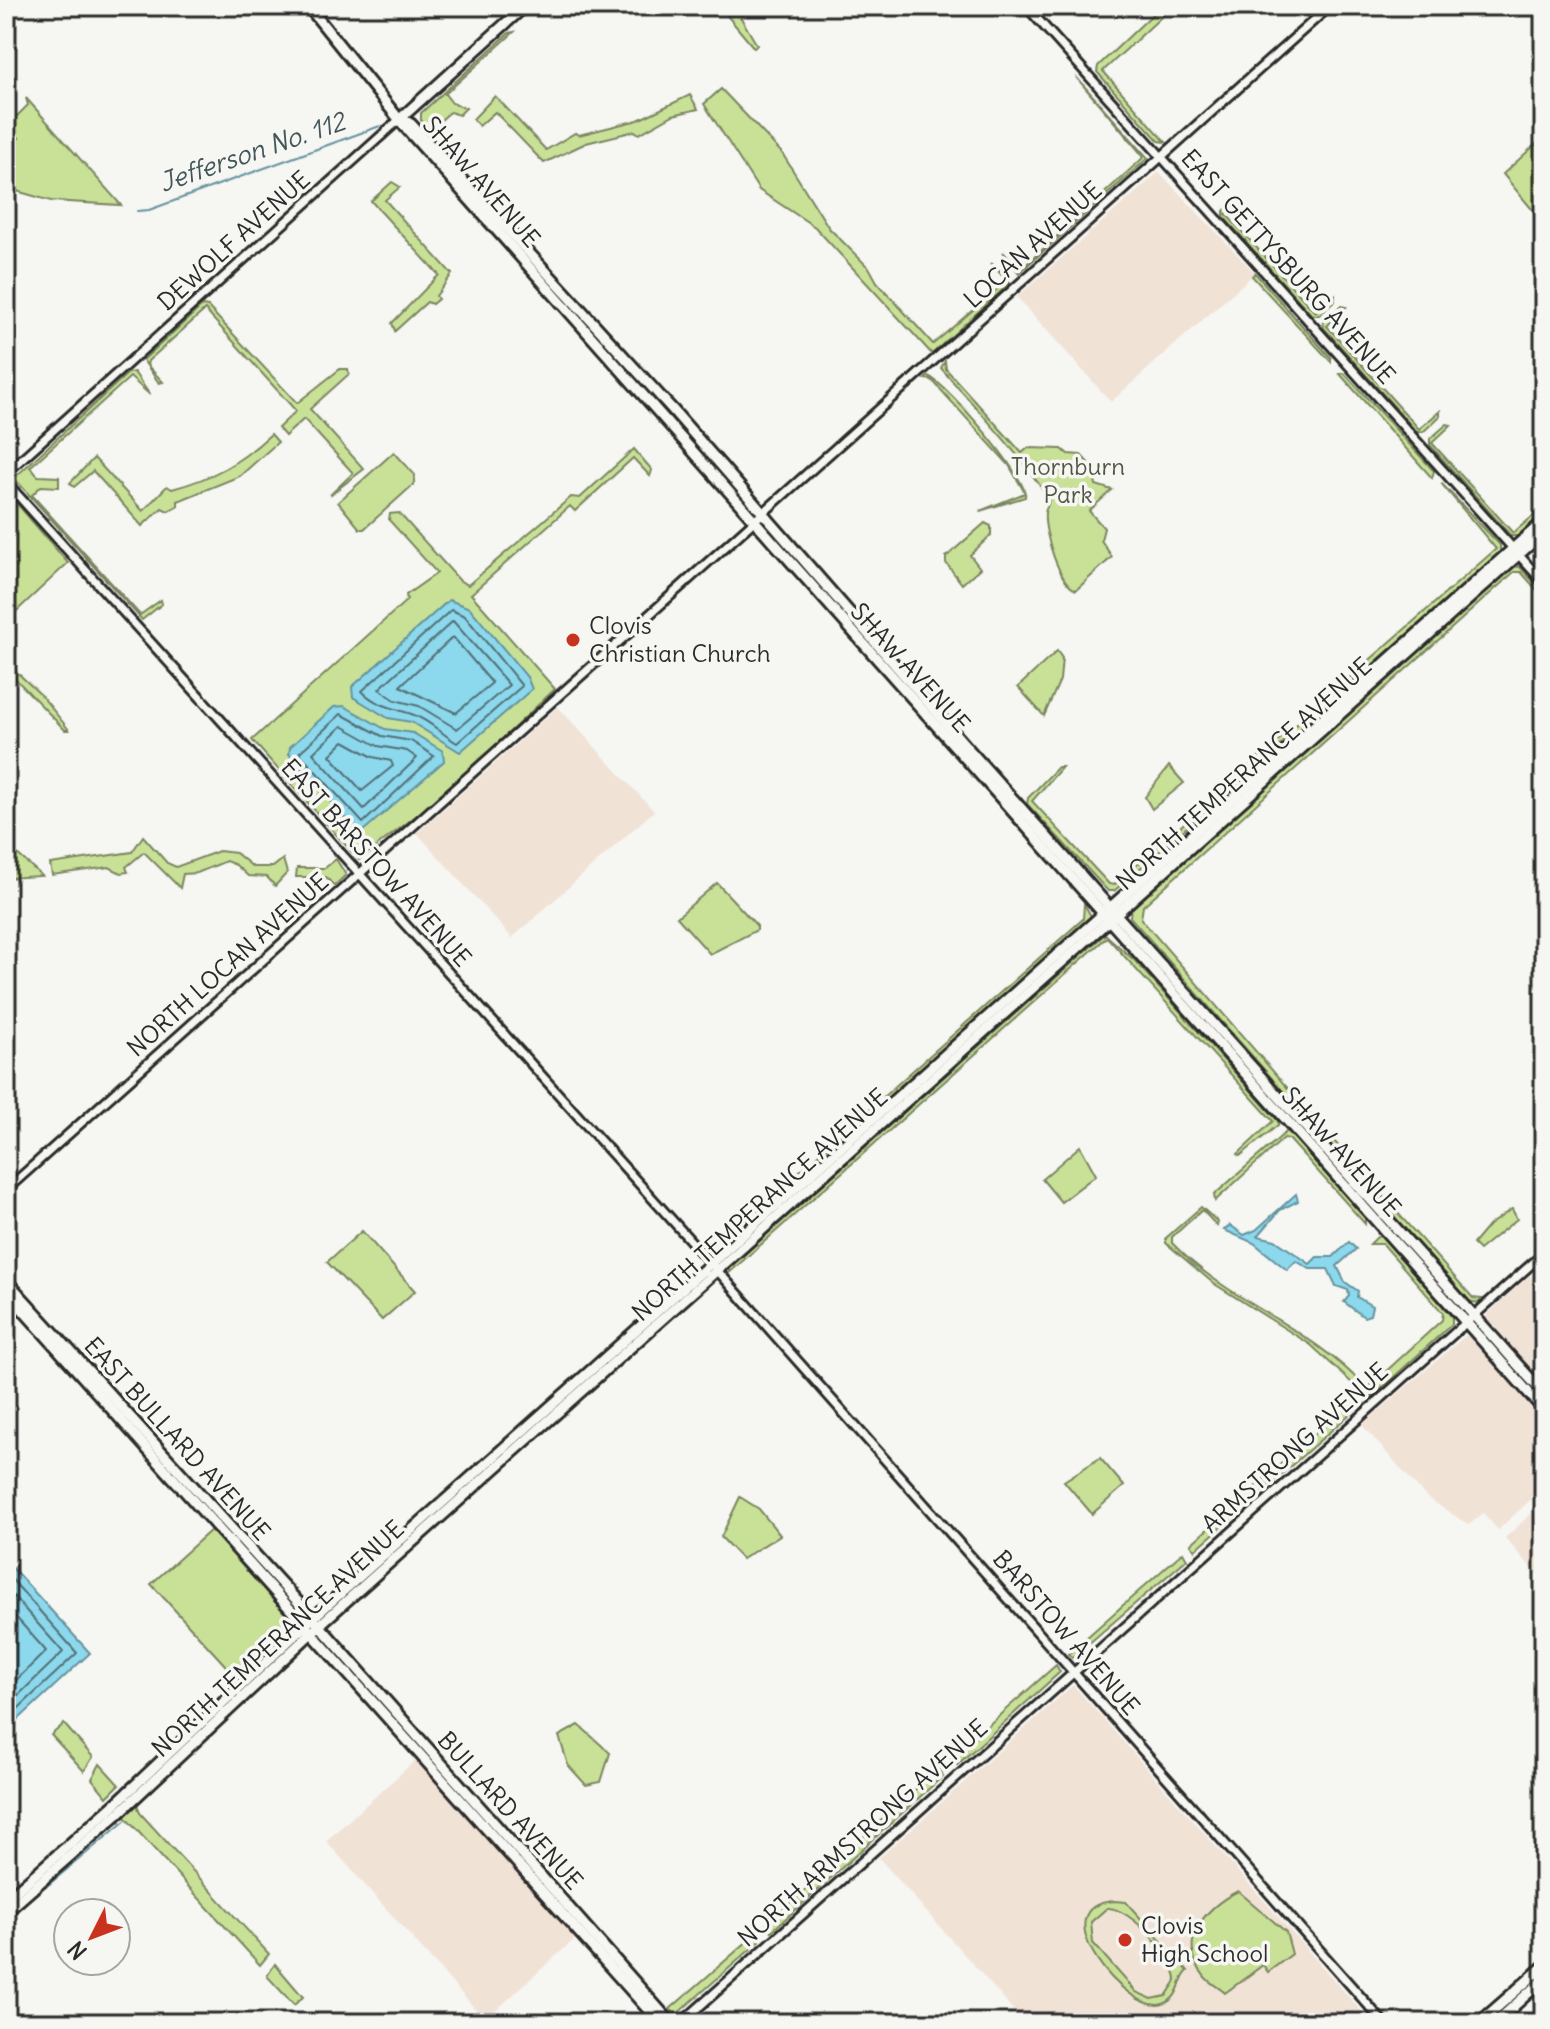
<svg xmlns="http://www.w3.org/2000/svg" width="1550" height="2029" font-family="Delius,sans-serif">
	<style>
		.built { fill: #f1e2d6 }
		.green { fill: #c9e197; stroke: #7a8661; stroke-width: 2; fill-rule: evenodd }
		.water { fill: #8cd8ec; stroke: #65939f; stroke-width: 2 }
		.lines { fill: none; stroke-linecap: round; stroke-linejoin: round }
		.shore { stroke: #527078; stroke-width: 2 }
		.stream { stroke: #65939f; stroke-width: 2 }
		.minor-casing { stroke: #2b2b2b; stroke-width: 13 }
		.major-casing { stroke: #2b2b2b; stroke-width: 15 }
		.minor { stroke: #f6f6f2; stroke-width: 7 }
		.major { stroke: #f6f6f2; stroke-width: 9 }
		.poi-dot { fill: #c8321e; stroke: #f6f6f2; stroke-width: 3 }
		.labels { text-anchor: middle; stroke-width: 7; stroke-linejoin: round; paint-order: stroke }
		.street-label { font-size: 24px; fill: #2b2b2b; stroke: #f6f6f2 }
		.park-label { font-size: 24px; fill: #525846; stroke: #f6f6f2 }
		.poi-label { font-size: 24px; fill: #2b2b2b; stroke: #f6f6f2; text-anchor: start }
		.water-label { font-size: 26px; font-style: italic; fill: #43565b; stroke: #f6f6f2 }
	</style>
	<rect width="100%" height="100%" fill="#f6f6f2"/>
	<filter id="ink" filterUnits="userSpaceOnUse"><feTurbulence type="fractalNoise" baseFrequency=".0125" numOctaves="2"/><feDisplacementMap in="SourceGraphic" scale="16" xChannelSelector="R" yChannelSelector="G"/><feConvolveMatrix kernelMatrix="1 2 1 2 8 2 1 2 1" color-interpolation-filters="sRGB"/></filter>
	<g filter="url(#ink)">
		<!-- built -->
		<g class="built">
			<polygon points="1159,172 1255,273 1111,402 1017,297"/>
			<polygon points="558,707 654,811 512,938 417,833"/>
			<polygon points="1530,1275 1544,1291 1544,1386 1486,1320 1487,1314"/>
			<polygon points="1465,1336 1471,1336 1544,1419 1544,1487 1498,1530 1483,1513 1469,1525 1426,1497 1362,1425"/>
			<polygon points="1544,1502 1544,1571 1539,1576 1505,1538"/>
			<polygon points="1072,1686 1074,1686 1372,2023 1025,2023 879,1858"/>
			<polygon points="418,1758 577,1937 485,2020 326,1841"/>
		</g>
		<!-- green -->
		<g class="green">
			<polygon points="733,6 748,6 741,18 757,45 754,48 725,13"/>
			<polygon points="1156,6 1173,6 1103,71 1166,142 1159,141 1097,72 1098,66 1156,11"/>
			<polygon points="514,32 445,94 452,103 466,108 459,115 450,112 430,130 421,120 421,113 509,33"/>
			<polygon points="1076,77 1148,158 1019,273 1003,252 1020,270 1144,157"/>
			<polygon points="721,89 782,153 829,228 870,269 877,282 933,344 1007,281 991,263 1009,279 1009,284 932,354 815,227 759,190 704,104"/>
			<polygon points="690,95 698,109 673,115 639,134 635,131 586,143 544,163 495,112 479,126 473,119 495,96 546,150 575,133 579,135 638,120"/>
			<polygon points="26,98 121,205 51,201 6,188 6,150 19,138 6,123 6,111 17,116 28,105"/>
			<polygon points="1536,144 1544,147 1544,205 1535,213 1503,174"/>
			<polygon points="392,182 400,187 385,200 452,274 436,296 438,299 432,304 427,302 395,331 392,323 439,275 371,201"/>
			<polygon points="1234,201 1239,202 1226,214 1315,312 1335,295 1335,301 1319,315 1312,315 1224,217 1224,211"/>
			<polygon points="1255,273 1331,358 1331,362 1252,276"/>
			<polygon points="202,306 208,307 297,403 340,369 348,369 349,374 310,409 364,469 330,495 353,473 304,419 285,436 278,428 296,411 205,310 148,361 147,365 163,382 159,383 143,360"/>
			<polygon points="1341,306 1346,307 1327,326 1419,429 1440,411 1440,416 1423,432 1417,432 1324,328 1323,322"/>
			<path d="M945,361L946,369L1022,453L1028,448L1062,449L1068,454L1081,455L1093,468L1096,485L1112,490L1089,511L1104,528L1101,540L1112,557L1076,590C1059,584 1043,530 1045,513C1046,506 1051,503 1047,496C1017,450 977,410 941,368Z"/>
			<polygon points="134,372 150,395 130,377 30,467 38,476 59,477 59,487 41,486 32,495 140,615 161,600 162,604 142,620 14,478 128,373"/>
			<polygon points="1344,373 1434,471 1432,478 1340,374"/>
			<path d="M928,376C947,384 1029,479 1025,497L980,511L1025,493L1009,465L932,380L925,379Z"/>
			<polygon points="1447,424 1451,425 1432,443 1513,533 1544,507 1544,514 1520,536 1511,536 1430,445 1430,439"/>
			<path d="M271,434L278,442L240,476L178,501V506L168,511L162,508L142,526L93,471L74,487L70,483L94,458L143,511L167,486L172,489C213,478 240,463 271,434Z"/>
			<polygon points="634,449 652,470 650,476 633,458 575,511 570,506 471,594 555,689 443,795 359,860 252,740 407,600 406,595 437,573 389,520 390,514 399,513 460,581 468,585 571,497 580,498"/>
			<polygon points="394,452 415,475 414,484 364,529 360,529 338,502"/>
			<polygon points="1441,483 1500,545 1500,553 1114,891 1108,891 1027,804 1028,798 1058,767 1062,767 1032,801 1109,884 1114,885 1496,549"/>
			<polygon points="6,491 68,563 6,621"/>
			<polygon points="985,523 991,526 991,535 970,555 980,568 962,584 946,563 946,557"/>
			<polygon points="1513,566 1520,567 1544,593 1544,598 1521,572 1514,572 1143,906 1141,919 1304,1107 1297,1107 1130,917 1131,908"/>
			<polygon points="1057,651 1062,658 1060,680 1044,716 1018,687"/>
			<polygon points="6,662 41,695 69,730 65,730 6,669"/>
			<polygon points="1169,766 1184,783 1152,809 1145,797"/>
			<polygon points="143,836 167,863 176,867 219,851 236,853 253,867 273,867 283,859 287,873 275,886 267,877 248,876 236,865 226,861 197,873 183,874 180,888 144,852 126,867 128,872 121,873 109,867 52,875 50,864 132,852"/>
			<polygon points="6,844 42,876 6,878"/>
			<polygon points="336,859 346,875 334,886 326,877 296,877 297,868 325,868"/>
			<polygon points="717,883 757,926 757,930 710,954 677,917"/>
			<polygon points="1084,904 1091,916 716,1252 710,1251 1083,919"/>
			<polygon points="1105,934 1135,961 1278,1121 1278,1125 1240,1156 1238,1154 1273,1121 1107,937 729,1273 729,1268"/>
			<polygon points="1310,1114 1473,1298 1482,1299 1478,1303 1468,1301 1309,1120"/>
			<polygon points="1286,1132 1292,1132 1365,1215 1365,1224 1289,1139 1284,1138 1215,1201 1214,1195"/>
			<polygon points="1080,1146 1096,1175 1061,1202 1042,1179"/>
			<path d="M1201,1207L1218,1222L1217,1226L1202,1210L1172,1237V1243C1228,1302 1309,1326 1364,1386H1370L1442,1320L1443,1313L1383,1244H1370L1379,1235L1383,1236L1452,1317V1324L1373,1396L1367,1397L1311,1345L1213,1283L1166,1243V1238Z"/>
			<polygon points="1512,1209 1517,1219 1479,1250 1473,1244 1489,1225"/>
			<polygon points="362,1231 415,1291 382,1320 327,1262"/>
			<polygon points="1355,1398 1358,1407 1195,1550 1191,1544"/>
			<polygon points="1100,1458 1124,1486 1092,1514 1064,1481"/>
			<polygon points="740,1497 759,1509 780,1535 742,1559 721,1537"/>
			<polygon points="211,1530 295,1624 236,1677 151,1584"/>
			<polygon points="1183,1552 1187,1559 1072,1658 1068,1654"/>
			<polygon points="1056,1665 1060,1672 957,1765 951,1765 948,1761"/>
			<polygon points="64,1724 93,1757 84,1771 51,1735"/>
			<polygon points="579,1725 610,1753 601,1782 586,1785 568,1765 559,1736"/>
			<polygon points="100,1764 119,1785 107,1797 92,1779"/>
			<polygon points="939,1768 943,1776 772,1931 766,1925"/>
			<polygon points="137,1804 140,1813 269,1954 260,1965 124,1816"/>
			<path d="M1238,1891L1286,1932L1292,1954L1268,1972L1263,1965L1225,1993C1219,1987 1211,1984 1205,1977C1175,1941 1205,1908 1238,1891Z"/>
			<path d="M1114,1901L1126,1902L1188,1971C1177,1981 1181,1998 1163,2004C1128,2016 1038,1906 1114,1901ZM1107,1908C1129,1906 1177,1959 1176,1981L1166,1996L1152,1999L1136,1992L1093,1943L1091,1922Z"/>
			<polygon points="757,1933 760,1941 676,2015 670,2009"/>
			<polygon points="275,1964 303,1997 294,2005 267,1976"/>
		</g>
		<!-- water -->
		<g class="water">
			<polygon points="449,600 470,608 527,677 532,689 460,752 411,722 388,718 353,697 352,687"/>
			<polygon points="344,706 385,729 413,733 443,751 444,761 362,832 355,830 289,754 290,747 334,707"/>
			<polygon points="1296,1194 1298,1201 1280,1210 1258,1236 1275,1240 1310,1264 1317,1257 1333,1257 1349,1242 1356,1249 1337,1266 1345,1282 1358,1291 1357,1297 1372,1306 1370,1315 1364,1317 1344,1302 1349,1296 1348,1290 1336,1286 1328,1269 1310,1269 1296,1261 1287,1270 1254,1243 1224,1230 1230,1225 1244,1235 1256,1230"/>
			<polygon points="6,1561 90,1653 6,1731"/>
		</g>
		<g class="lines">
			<!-- shore -->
			<g class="shore">
				<path d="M451,610L465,616L522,686L457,743C442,734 430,721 414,715C395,708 376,706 362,691Z"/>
				<polygon points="453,621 509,685 457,729 419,706 395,700 379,689"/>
				<polygon points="453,637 492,683 456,713 400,686"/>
				<polygon points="341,714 382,736 411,741 434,756 363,823 299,753"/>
				<polygon points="342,726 378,746 407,751 417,758 364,809 313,753"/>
				<polygon points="344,741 373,757 391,761 393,766 362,791 330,755"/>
				<polyline points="6,1573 77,1653 6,1720"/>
				<polyline points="6,1588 63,1652 6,1707"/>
				<polyline points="6,1606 46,1651 6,1690"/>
			</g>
			<!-- stream -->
			<g class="stream">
				<polyline points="137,211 149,210 380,126"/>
				<polyline points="47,1886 125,1821"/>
			</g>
			<defs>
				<g id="minor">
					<polyline points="1026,6 1544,583"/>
					<polyline points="6,473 401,118"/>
					<polyline points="6,482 717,1270 1384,2023"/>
					<polyline points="6,1190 1330,6"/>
					<polyline points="681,2023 1544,1253"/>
				</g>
				<g id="major">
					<polyline points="308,6 406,128 1544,1410"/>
					<polyline points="401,118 411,124 672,409 971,752 1544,1394"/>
					<polyline points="401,118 525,6"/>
					<polyline points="6,1280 319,1625 671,2023"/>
					<polyline points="6,1291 660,2023"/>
					<polyline points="6,1900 113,1806 313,1618 1544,521"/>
					<polyline points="6,1912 120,1812 324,1621 1544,532"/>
					<polyline points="1479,2023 1544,1966"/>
					<polyline points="1495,2023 1544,1979"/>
				</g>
			</defs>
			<!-- minor casing -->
			<use href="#minor" class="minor-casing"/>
			<!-- major casing -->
			<use href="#major" class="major-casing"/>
			<!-- minor -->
			<use href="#minor" class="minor"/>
			<!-- major -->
			<use href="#major" class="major"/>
		</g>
	</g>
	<!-- markers -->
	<g class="poi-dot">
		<circle cx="573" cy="640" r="8"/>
		<circle cx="1125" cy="1940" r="8"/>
	</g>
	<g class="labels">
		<!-- street labels -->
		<g class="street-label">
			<text transform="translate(481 182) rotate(49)" y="8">SHAW AVENUE</text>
			<text transform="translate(234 241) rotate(-42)" y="8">DEWOLF AVENUE</text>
			<text transform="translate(1033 245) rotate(-42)" y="8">LOCAN AVENUE</text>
			<text transform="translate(1288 267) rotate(48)" y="8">EAST GETTYSBURG AVENUE</text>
			<text transform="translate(910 668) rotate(48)" y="8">SHAW AVENUE</text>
			<text transform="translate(1244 774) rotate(-42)" y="8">NORTH TEMPERANCE AVENUE</text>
			<text transform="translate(376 863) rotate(48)" y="8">EAST BARSTOW AVENUE</text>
			<text transform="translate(228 965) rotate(-42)" y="8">NORTH LOCAN AVENUE</text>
			<text transform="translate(1341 1152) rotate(48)" y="8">SHAW AVENUE</text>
			<text transform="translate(760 1205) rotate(-42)" y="8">NORTH TEMPERANCE AVENUE</text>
			<text transform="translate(177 1439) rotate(48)" y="8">EAST BULLARD AVENUE</text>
			<text transform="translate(1295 1448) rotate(-42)" y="8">ARMSTRONG AVENUE</text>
			<text transform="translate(1066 1633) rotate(49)" y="8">BARSTOW AVENUE</text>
			<text transform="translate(278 1639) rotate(-43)" y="8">NORTH TEMPERANCE AVENUE</text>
			<text transform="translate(510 1811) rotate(48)" y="8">BULLARD AVENUE</text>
			<text transform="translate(863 1833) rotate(-42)" y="8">NORTH ARMSTRONG AVENUE</text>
		</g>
		<!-- park labels -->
		<g class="park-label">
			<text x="1068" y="475">Thornburn<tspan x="1068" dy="28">Park</tspan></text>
		</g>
		<!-- poi labels -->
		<g class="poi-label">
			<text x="589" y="634">Clovis<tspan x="589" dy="28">Christian Church</tspan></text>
			<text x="1141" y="1934">Clovis<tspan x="1141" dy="28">High School</tspan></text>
		</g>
		<!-- water labels -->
		<g class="water-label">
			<text transform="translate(252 152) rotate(-19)" y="9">Jefferson No. 112</text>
		</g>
	</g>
	<!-- margin -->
	<rect width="1550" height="2029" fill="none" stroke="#f6f6f2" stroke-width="32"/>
	<rect x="16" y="16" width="1518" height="1997" fill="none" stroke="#2b2b2b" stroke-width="3" filter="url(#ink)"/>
	<!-- north arrow -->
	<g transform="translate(92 1937) rotate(228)"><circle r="38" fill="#f6f6f2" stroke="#a5a5a2" stroke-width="2"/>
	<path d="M0-6L14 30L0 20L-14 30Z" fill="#c8321e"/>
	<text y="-12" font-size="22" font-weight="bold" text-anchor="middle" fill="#2b2b2b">N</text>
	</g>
</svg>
